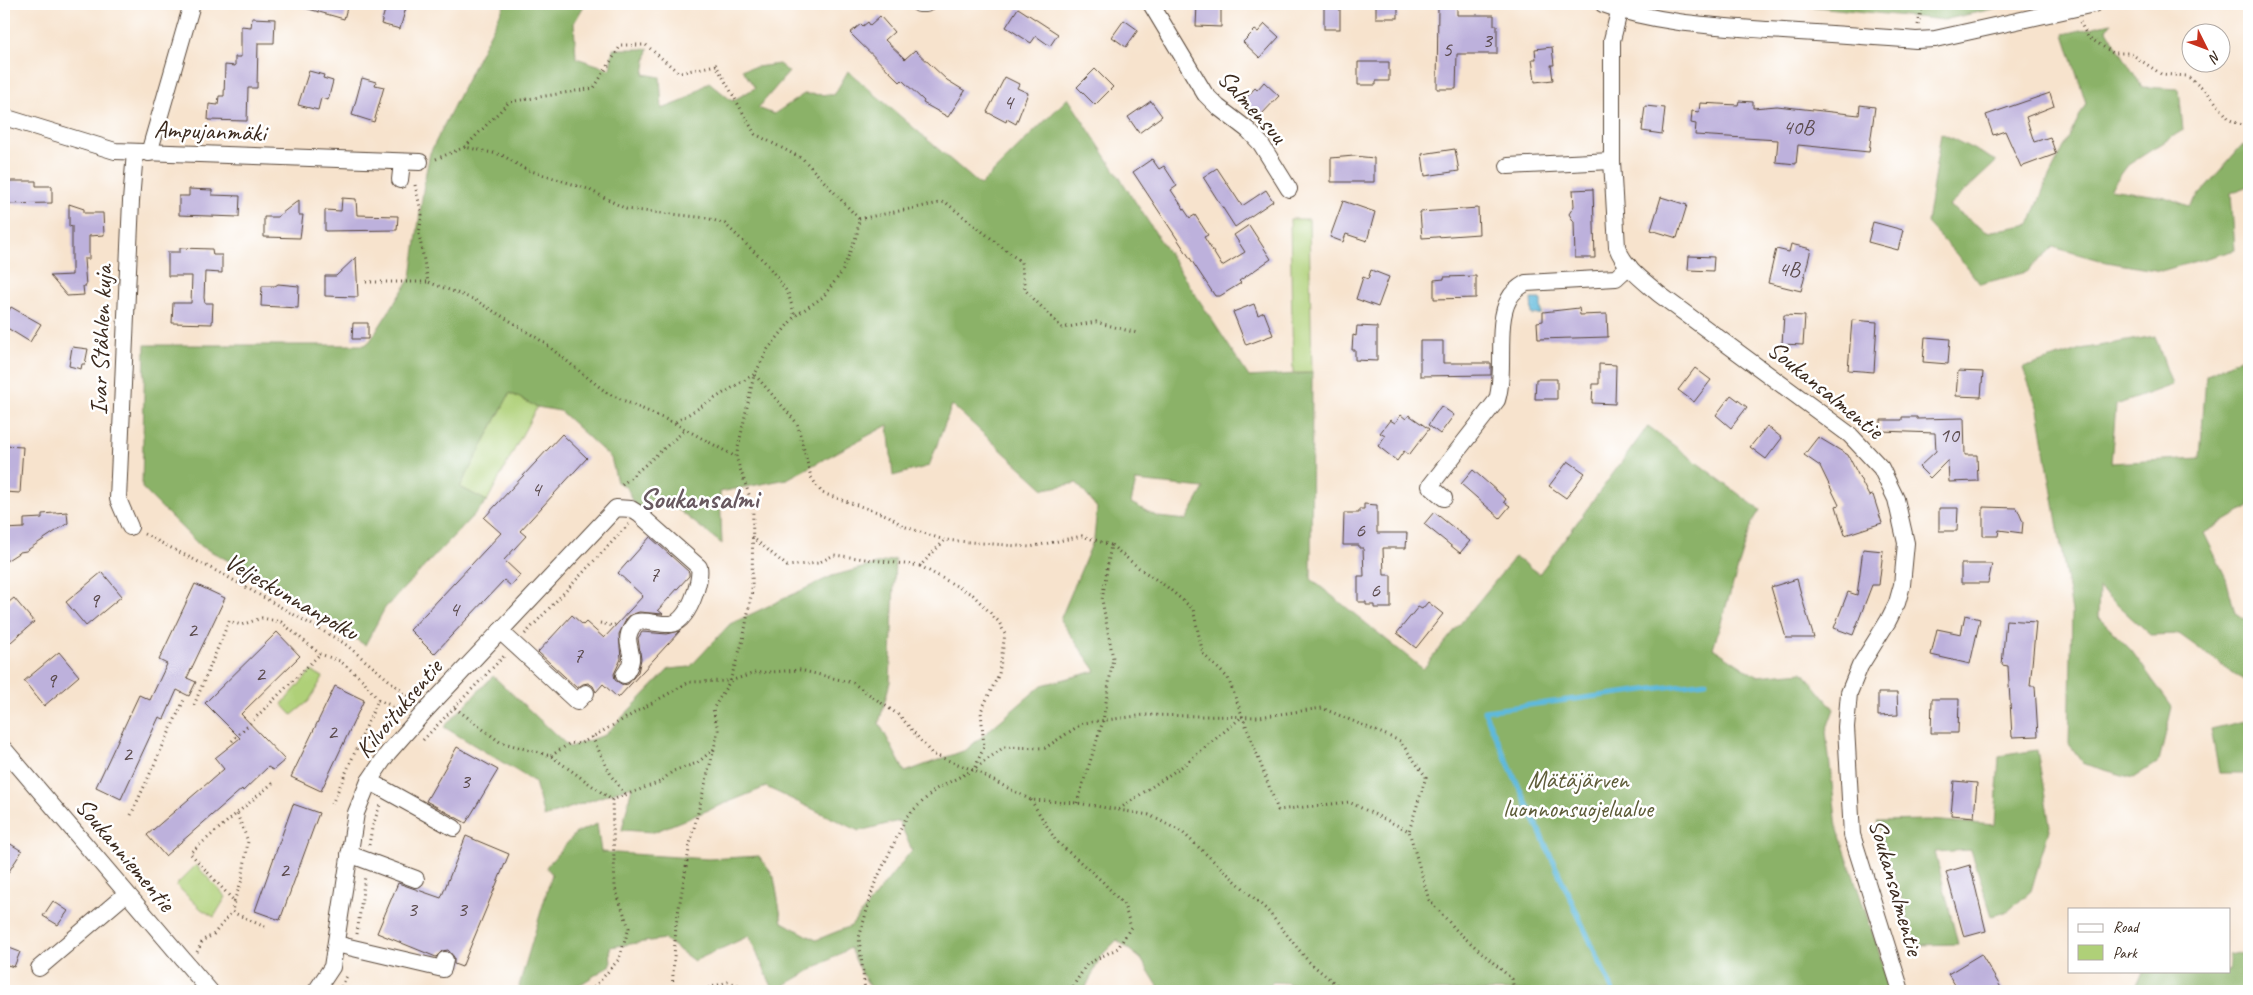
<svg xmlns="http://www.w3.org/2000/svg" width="2253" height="995" font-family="Caveat,sans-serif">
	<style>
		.green { fill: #afd078; stroke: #757d4b }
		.forest { fill: #8bb268; stroke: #636e43; fill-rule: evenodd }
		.water { fill: #5eb9dc; stroke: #4c727d }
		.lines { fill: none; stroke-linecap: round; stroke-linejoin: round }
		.stream { stroke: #5eb9dc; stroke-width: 5 }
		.building { fill: #bdb1dc }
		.minor-casing { stroke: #574638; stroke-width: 18 }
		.path { stroke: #574638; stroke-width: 3; stroke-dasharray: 1 4; stroke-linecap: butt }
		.minor { stroke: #fff; stroke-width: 16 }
		.labels { text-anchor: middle; stroke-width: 5; stroke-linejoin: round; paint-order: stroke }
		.number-label { font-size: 22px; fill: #5c4c4e }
		.street-label { font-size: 25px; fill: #3b2a1e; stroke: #fff }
		.park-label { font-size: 25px; fill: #5e5c39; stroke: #fff }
		.quarter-label { font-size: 28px; font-weight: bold; fill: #685960; stroke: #fff }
	</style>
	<rect width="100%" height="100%" fill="#fff"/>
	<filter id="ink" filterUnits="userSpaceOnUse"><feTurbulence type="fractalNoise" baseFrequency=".02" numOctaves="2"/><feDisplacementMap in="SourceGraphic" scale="10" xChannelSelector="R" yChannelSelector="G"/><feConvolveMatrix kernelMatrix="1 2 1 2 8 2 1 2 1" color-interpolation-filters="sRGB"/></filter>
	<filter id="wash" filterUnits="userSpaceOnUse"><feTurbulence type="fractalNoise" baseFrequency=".0096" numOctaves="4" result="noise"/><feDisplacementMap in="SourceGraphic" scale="20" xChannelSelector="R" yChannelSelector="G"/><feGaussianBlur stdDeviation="1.12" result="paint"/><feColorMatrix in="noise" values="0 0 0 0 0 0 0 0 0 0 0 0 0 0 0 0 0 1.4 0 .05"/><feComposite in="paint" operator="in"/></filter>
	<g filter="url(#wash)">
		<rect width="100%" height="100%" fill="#f7e3cd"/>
		<!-- green -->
		<g class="green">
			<polygon points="1290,219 1309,219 1312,373 1293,373"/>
			<polygon points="510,393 537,407 487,501 460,487"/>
			<polygon points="311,671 323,677 309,701 292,715 282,704"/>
			<polygon points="196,865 226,897 214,917 201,909 176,885"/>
		</g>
		<!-- forest -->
		<g class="forest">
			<path d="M505,4H585L574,23L576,58L610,69L613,49H648L644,74L660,77L662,109L683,101L709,82L732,101L755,88L742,69L779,64L789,72L758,108L774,114L804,94L834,95L848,71L980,185L1068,98L1249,377L1312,373L1311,579L1423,669L1515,557L1539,574L1648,426L1760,510L1752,523L1713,648L1756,676L1803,672L1834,709L1826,731L1837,827L1892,991H1300L1288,983L1273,982L1265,991H1159L1158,986L1141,959L1117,940L1101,956L1084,991H873L862,974L850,948L774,991L749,936L694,961L664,939L610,947L611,965L581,984L555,989L552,991H521L519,986L552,874L546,867L576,833L597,824L601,852L708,859L759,856L774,877L782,922L816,940L851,926L912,850L899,821L859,831L766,787L654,832L622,830L632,786L544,817L535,782L444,727L493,676L569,747L605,735L669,669L690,667L730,624L832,576L895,559L890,682L879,723L905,772L966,750L1042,685L1096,671L1060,620L1094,539L1097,508L1077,483L1044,489L952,405L929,466L893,476L888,425L787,479L720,492L722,544L662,497L647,513C643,510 637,507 634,503C626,494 635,491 617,482L611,458L560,411L537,407L510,393L460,487L487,501L385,608L365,645L246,570L199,545L142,488L145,345H365L370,341L411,277L425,177L430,153ZM1136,481L1204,488L1186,520L1158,517L1131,503Z"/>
			<polygon points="1788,4 2014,4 1944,20"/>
			<polygon points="2111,23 2107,30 2142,87 2179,89 2183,130 2128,165 2110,189 2165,197 2189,206 2242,145 2249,148 2249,186 2231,193 2235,250 2161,271 2106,262 2053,247 2027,272 1980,284 1957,255 1927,223 1941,133 1997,161 1949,206 1987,232 2030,224 2045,185 2086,103 2064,34"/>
			<polygon points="2155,336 2172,385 2116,405 2111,463 2200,458 2206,375 2245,356 2249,337 2249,507 2204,533 2226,578 2235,613 2249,623 2249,684 2179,634 2150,635 2099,588 2098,617 2131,650 2172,707 2159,761 2133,778 2084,764 2069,744 2072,612 2038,409 2023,368 2081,349"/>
			<polygon points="2245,721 2249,727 2249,773 2219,773 2211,729"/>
			<polygon points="2037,750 2050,826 2031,891 2008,911 1992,916 1971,850 1935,852 1958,944 1916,945 1877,821 1928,820 1995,825 1999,756"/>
			<polygon points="2249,951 2249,991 2134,991 2143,971 2229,971 2229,955"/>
		</g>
		<!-- water -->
		<polygon class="water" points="1531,299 1541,299 1541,314 1532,315"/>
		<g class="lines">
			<!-- stream -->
			<polyline class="stream" points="1613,991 1484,711 1706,682"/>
		</g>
		<g id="blocks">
			<!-- building -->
			<g class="building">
				<polygon points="306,4 348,4 344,19 305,8"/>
				<polygon points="391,4 407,4 400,29 381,24 385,10 389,11"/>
				<polygon points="1197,4 1221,4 1221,27 1196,26"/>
				<rect x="1324" y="4" width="16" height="25"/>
				<rect x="1376" y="4" width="22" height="14"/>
				<polygon points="1438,6 1457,6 1457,15 1494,15 1494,25 1497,25 1497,54 1457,54 1456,89 1437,89"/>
				<polygon points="1018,8 1058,34 1050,46 1036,36 1031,43 1006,27"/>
				<polygon points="880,16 894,32 885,40 905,59 915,50 947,80 965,91 948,117 923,103 924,101 902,80 900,82 850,33 861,24 863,26 868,22 870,25"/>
				<polygon points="252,18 275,19 274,43 258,43 257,88 248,88 247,121 208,120 209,104 218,105 219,96 224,96 225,65 235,66 235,57 241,57 241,26 251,27"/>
				<polygon points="1124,20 1138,30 1126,47 1112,37"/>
				<polygon points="1265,24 1279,37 1260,58 1243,42 1255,30 1258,32"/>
				<polygon points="1552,47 1554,65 1551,65 1553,80 1535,82 1532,59 1536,59 1535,49"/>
				<polygon points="1358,62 1389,62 1389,81 1376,81 1376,85 1358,85"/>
				<polygon points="1095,69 1113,87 1095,105 1077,87"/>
				<polygon points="309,71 324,75 323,78 333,81 328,100 321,98 318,110 298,105"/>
				<polygon points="1005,77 1019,84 1017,88 1028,93 1016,124 1007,119 1006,122 987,112"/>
				<polygon points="362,78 376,82 375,85 384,87 374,122 352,115"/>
				<polygon points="1264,82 1279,96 1260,116 1243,101 1255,88 1257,90"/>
				<polygon points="2050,93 2054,106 2026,117 2034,142 2050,137 2056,154 2021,167 2005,131 1993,135 1986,115"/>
				<polygon points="1151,101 1162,116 1139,133 1128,117"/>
				<polygon points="1739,101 1753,102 1753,108 1777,106 1859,115 1860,105 1875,107 1869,152 1798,145 1796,164 1776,162 1778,140 1695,135 1696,124 1691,123 1692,111 1699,112 1700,103 1738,105"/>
				<polygon points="1645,106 1665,108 1662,134 1642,131"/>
				<polygon points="1455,149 1459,171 1425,176 1422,154"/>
				<polygon points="1354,156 1374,158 1374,182 1331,182 1331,158"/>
				<polygon points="1152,159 1159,169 1164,166 1177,186 1171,190 1190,218 1195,215 1208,235 1204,237 1222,266 1245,252 1234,235 1249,225 1271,259 1239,281 1241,283 1220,296 1215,296 1133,172"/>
				<polygon points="1217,168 1242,206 1266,190 1273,201 1235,227 1203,177"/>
				<polygon points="4,181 36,181 36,186 52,186 52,203 4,204"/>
				<polygon points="189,189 212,190 212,195 240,196 239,217 179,215 179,196 189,196"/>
				<polygon points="1593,189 1595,258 1575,258 1574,222 1569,214 1574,206 1573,190"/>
				<polygon points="1661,197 1687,205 1677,238 1651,230"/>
				<polygon points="342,198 356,199 357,215 398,216 397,230 325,231 325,210 341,211"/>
				<polygon points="299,200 299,215 303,215 300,238 264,237 264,217 277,217"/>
				<polygon points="1343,201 1375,212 1367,241 1346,234 1343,242 1330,237"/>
				<polygon points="69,204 84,209 84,213 103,213 104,235 89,236 89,259 84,259 86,286 83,286 84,295 67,296 50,276 72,275 72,226 69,227"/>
				<polygon points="1478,208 1479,234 1422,238 1420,212"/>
				<polygon points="1873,222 1903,230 1898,250 1868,242"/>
				<polygon points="1791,244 1811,249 1801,291 1768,283 1776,249 1789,252"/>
				<polygon points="180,248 212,249 213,255 222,255 222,273 205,272 204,298 205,303 213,303 212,324 172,323 173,303 191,303 192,276 168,276 168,252 180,252"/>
				<polygon points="1689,256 1714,257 1713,271 1688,270"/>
				<polygon points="356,257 358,297 325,296 325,276 336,276"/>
				<polygon points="1371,270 1389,277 1378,307 1356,299 1363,277 1368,279"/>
				<polygon points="1476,276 1476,298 1434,299 1434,280 1444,279 1444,277"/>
				<polygon points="278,284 299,286 298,308 261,306 262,286 275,286"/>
				<polygon points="1254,304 1258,315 1264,312 1273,335 1246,345 1233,312"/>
				<polygon points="11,307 41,324 30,342 4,326 4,319"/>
				<polygon points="1579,308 1580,315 1607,314 1608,337 1538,339 1537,322 1543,321 1543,312"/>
				<polygon points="1784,315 1805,316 1803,345 1782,344"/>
				<polygon points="1852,320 1877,322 1874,372 1848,370"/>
				<polygon points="353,323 368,323 368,339 352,339"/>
				<polygon points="1357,326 1377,327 1377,361 1355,360 1355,350 1352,350 1353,335 1356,336"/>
				<polygon points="1925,337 1950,339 1948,364 1923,362"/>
				<polygon points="1420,341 1443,341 1443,363 1491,363 1491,375 1420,376"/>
				<polygon points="72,347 88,349 85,364 82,364 81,369 69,366"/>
				<polygon points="1599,364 1616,365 1615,404 1592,403 1593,384 1599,384"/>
				<polygon points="1695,368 1711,380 1694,402 1678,390"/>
				<polygon points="1958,371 1983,372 1981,397 1956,396"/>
				<polygon points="1536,379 1557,379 1557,399 1535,399"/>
				<polygon points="1731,395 1747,407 1731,428 1716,415"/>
				<polygon points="1441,406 1454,415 1440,434 1428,425"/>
				<polygon points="1401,415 1406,419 1409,415 1429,429 1409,455 1404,451 1397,461 1378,446 1385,436 1380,433 1390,420 1395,423"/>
				<polygon points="1902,417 1917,417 1917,419 1964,418 1965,455 1977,455 1978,481 1949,482 1948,460 1930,478 1919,467 1936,451 1935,433 1881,431 1881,420 1902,420"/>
				<polygon points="1767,426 1782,438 1766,459 1750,447"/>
				<polygon points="562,434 587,458 520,531 526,536 504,560 520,575 511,586 504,580 434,654 410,630 501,533 484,518"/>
				<polygon points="1818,437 1848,455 1869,496 1873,495 1882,523 1845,535 1836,506 1839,505 1820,466 1804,455"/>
				<polygon points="4,446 23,447 20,493 4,492"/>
				<polygon points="1568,461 1585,473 1566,498 1549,486"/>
				<polygon points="1473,470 1506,499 1504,502 1510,506 1500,518 1461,484"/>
				<polygon points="1364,504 1377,505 1377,533 1407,533 1406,548 1383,548 1384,575 1391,575 1391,608 1374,608 1374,605 1366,605 1366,602 1358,602 1358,576 1364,576 1363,548 1359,548 1359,545 1343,545 1344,513 1359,513 1359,509 1364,509"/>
				<polygon points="1983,507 2017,508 2023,522 2022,533 1999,530 1998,536 1983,536"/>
				<polygon points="1939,508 1958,508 1957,531 1939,531"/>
				<polygon points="67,512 68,523 26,551 20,552 6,561 4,529 24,528 24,519 42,518 42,514"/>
				<polygon points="1434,512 1470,541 1460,553 1424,524"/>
				<polygon points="650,537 689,572 689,576 658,610 663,614 639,612 628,616 619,634 621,659 614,674 615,680 623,685 628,684 638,672 641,659 638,638 642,632 667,634 680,631 618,698 603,684 596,692 593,686 588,683 583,684 577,688 538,652 572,615 583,625 586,622 604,638 643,596 618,573"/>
				<polygon points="1863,549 1883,551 1879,585 1872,585 1853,635 1834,628 1848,592 1857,595"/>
				<polygon points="1961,564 1992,564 1988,583 1961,583"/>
				<polygon points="102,572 122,596 86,626 66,602"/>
				<polygon points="1797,579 1804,605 1814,638 1786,638 1771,587"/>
				<polygon points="195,584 225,598 187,678 196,682 189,696 177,690 164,719 159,717 121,799 96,787 139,695 150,700 167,664 159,660"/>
				<polygon points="14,598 34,622 4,648 4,606"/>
				<polygon points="1428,602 1443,614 1416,648 1397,633 1418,607 1422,609"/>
				<polygon points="1965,615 1980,619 1970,664 1931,655 1937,629 1961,634"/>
				<polygon points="2006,620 2036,622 2030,686 2035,686 2038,736 2012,737 2008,666 2002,665"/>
				<polygon points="277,632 300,656 241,714 285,760 273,770 268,767 243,791 242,789 165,856 147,835 224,769 215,758 240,738 205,703"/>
				<polygon points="59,652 79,676 44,706 24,681"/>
				<polygon points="335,686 364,700 321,791 291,777"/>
				<polygon points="1878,693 1897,693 1898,715 1878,716"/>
				<polygon points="1932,699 1959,699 1958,733 1931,733"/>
				<polygon points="457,747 498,770 466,823 426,801"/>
				<polygon points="1954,781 1977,783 1974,817 1951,815"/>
				<polygon points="293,804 319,813 280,920 255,911"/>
				<polygon points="466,836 509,854 462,967 454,964 454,957 448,950 442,951 436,957 377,933 398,883 441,898"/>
				<polygon points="4,840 22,851 4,879"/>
				<polygon points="1970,865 1986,931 1964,937 1946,872"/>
				<polygon points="53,901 68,911 58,925 43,916"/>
				<polygon points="4,946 20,952 14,967 4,964"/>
				<polygon points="1981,954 2003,991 1959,991 1948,974"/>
			</g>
		</g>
	</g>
	<g filter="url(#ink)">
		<use href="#blocks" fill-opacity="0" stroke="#574638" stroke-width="1"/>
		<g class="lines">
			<defs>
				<g id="minor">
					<polyline points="919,4 926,4"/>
					<polyline points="1151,4 1205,94 1218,107 1248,130 1261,144 1289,189"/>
					<path d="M1603,4C1654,23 1713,26 1768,30C1817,33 1867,36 1916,40L1935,39L2094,4"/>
					<path d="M1621,4L1612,40V161L1617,247C1624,267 1644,281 1659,294L1850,435L1881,468L1896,499L1906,543L1902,585L1897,603L1888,621L1860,666L1849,693L1846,727L1852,835L1901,991"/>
					<polyline points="4,117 115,151 420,162"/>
					<polyline points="149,153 192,4"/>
					<polyline points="1508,166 1612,161"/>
					<polyline points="400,180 402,162"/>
					<path d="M1444,498L1430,486L1497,400C1506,371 1495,323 1509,299C1513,291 1519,287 1526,283L1616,278L1629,266"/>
					<polyline points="130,527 118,499 131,201 135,152"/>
					<polyline points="500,631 577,702 586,693"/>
					<polyline points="4,749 210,991"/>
					<polyline points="369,781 454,828"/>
					<polyline points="349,854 416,879"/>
					<polyline points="336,944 443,969 445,960"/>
					<polyline points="39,968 126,894"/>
					<path d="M316,991L332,967L356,813L369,781L388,753L425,711L616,508L631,509L639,514L699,567C702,581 688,622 671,624C660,625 647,620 636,622C616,645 643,651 624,675"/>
				</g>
			</defs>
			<!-- minor casing -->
			<use href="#minor" class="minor-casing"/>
			<!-- path -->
			<g class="path">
				<polyline points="2080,22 2088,37 2113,53 2130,53 2161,74 2187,76 2208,93 2230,120 2249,128"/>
				<polyline points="1918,25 1921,11 1926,4"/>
				<polyline points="465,147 509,102 594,88 621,45 646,45 679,73 716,65 755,134 803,159 859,219 857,234 842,272 823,297 795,316 768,349 755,374 674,423"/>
				<polyline points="436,159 465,147 502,155 525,169 588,189 626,209 707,218 725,224 767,264 788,293 795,316"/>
				<polyline points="415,185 422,215 419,234 428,282 473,299 512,322 543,342 607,393 674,423 736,457"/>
				<polyline points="859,219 945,202 1021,262 1025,290 1062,328 1096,322 1137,333"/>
				<polyline points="366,282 428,282"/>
				<polyline points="755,375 797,423 811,477 822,493 889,516 903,526 944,540"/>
				<polyline points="622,485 685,430"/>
				<polyline points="144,534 226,576 344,643 414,701"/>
				<polyline points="752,537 787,566 818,563 834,555 920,566 945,540 1030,547 1082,536 1111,545"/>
				<polyline points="920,566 973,595 999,622 1005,634 999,674 981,711 984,747 974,769"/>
				<polyline points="600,623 613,626 616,624"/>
				<polyline points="525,634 629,524"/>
				<polyline points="378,700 395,707 408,704"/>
				<polyline points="194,705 229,621 241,625 262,618 281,622 320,654 340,661 364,681 378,700 332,804"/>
				<polyline points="455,708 500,742 551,756 612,800"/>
				<polyline points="592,737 612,777 626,795"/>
				<polyline points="423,740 505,655"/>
				<polyline points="232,741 320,654"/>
				<polyline points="551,756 570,743 580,744 689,682 730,681 755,673 800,670 853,683 900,716 932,754 973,770 1031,800 1077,803 1149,815 1182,832 1267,910 1308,961 1344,991"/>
				<polyline points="1031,800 1056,841 1102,881 1124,905 1131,927 1118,948 1087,964 1072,988 1072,991"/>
				<polyline points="1077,803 1103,721 1113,658 1102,600 1111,545 1139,568 1167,587 1193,609 1203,654 1228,678 1278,810 1349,802 1409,831 1429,900 1458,932 1512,979 1514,991"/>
				<polyline points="1119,809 1184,765 1243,716"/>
				<polyline points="131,815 184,700"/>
				<polyline points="369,845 372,828 380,805"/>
				<polyline points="234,901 242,880 248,841 237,814"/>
				<polyline points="265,927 232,912 234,901 190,853 275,781"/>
				<polyline points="357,934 365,876"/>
				<polyline points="197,952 203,940 213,935 232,912"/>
				<polyline points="339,991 348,974"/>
				<polyline points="591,991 619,959 629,928 615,888 612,800 660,782 673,771 697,763 714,749 718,730 713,709 730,681 743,640 752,591 753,506 736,457 754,375"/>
				<polyline points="672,991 676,925 690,844 714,749"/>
				<polyline points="699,991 728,982 760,991"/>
				<polyline points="865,991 859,938 874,885 907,816 936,789 973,770 1004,747 1045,748 1083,723 1145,715 1259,717 1322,708 1400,741 1426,777 1409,831"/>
			</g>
			<!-- minor -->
			<use href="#minor" class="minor"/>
		</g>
	</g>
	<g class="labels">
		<!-- number labels -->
		<g class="number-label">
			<text x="1487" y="47">3</text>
			<text x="1447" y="56">5</text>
			<text x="1008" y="109">4</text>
			<text x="1798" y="134">40B</text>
			<text x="1789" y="276">4B</text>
			<text x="1949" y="442">10</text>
			<text x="536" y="496">4</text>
			<text x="1360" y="537">6</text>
			<text x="654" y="581">7</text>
			<text x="1375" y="597">6</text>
			<text x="94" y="607">9</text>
			<text x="454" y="616">4</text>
			<text x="192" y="637">2</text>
			<text x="578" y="662">7</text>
			<text x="260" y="681">2</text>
			<text x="51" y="687">9</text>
			<text x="332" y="739">2</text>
			<text x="127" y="761">2</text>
			<text x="465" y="788">3</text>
			<text x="284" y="877">2</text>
			<text x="412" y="916">3</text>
			<text x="462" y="916">3</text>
		</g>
		<!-- street labels -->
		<g class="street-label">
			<text transform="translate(1253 106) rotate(48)" y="9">Salmensuu</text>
			<text transform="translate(210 130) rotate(2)" y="9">Ampujanmäki</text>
			<text transform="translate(100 340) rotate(-88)" y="9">Ivar Ståhlen kuja</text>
			<text transform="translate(1826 389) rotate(39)" y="9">Soukansalmentie</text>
			<text transform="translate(292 596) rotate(30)" y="9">Veljeskunnanpolku</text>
			<text transform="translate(398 708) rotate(-50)" y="9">Kilvoituksentie</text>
			<text transform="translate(126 854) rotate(50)" y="9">Soukanniementie</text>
			<text transform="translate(1897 887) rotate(74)" y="9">Soukansalmentie</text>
		</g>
		<!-- park labels -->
		<g class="park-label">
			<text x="1578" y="788">Mätäjärven<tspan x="1578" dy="29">luonnonsuojelualue</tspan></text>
		</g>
		<!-- quarter labels -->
		<g class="quarter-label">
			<text x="699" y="508">Soukansalmi</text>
		</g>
	</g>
	<!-- margin -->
	<rect width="2253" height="995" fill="none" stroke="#fff" stroke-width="20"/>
	<!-- legend -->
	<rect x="2068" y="908" width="162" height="65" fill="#ffffff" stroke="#b1aaa5"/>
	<rect x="2078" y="924" width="25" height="8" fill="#ffffff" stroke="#b1aaa5"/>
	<text x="2113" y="932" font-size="15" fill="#3b2a1e">Road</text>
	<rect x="2078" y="945" width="25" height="15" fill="#afd078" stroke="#b1aaa5"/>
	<text x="2113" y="958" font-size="15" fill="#3b2a1e">Park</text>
	<!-- north arrow -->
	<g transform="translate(2206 48) rotate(132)"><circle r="24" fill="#ffffff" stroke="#b1aaa5"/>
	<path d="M0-4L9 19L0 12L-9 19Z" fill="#c8321e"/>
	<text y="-8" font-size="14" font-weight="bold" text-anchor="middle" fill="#3b2a1e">N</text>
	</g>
</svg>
